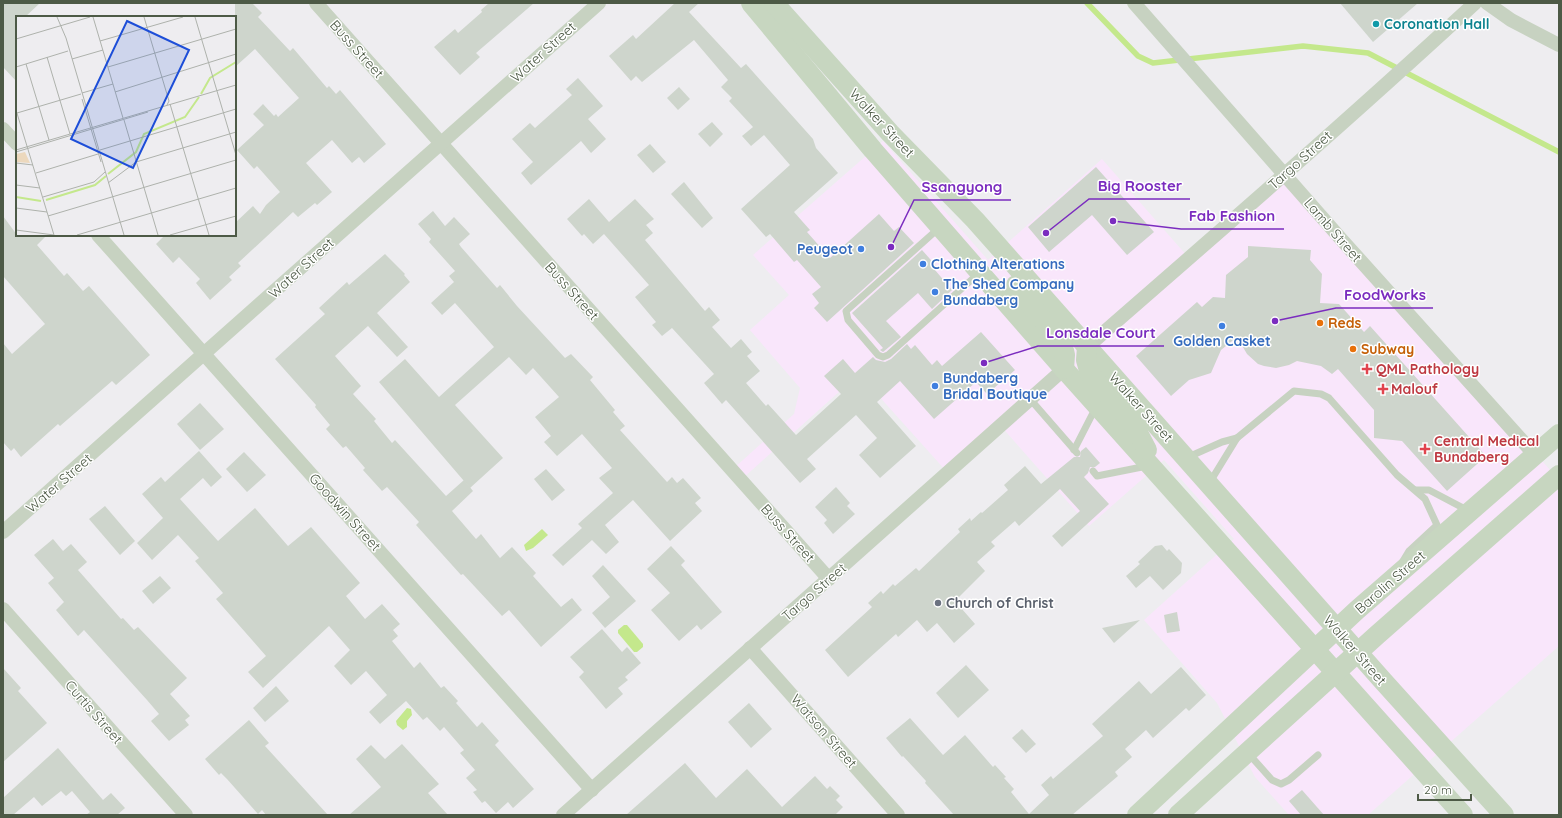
<svg xmlns="http://www.w3.org/2000/svg" width="1562" height="818" font-family="Quicksand,sans-serif">
	<style>
		.commercial { fill: #f9e6fb }
		.water { fill: #c4e88c }
		.lines { fill: none; stroke-linecap: round; stroke-linejoin: round }
		.stream { stroke: #c4e88c; stroke-width: 5.5 }
		.building { fill: #ced5cc }
		.service { stroke: #c7d2c1; stroke-width: 7 }
		.minor { stroke: #c7d2c1; stroke-width: 14 }
		.secondary { stroke: #c7d6c0; stroke-width: 20 }
		.culture-dot { fill: #0f9aa8; stroke: #fff; stroke-width: 1.5 }
		.shop-dot { fill: #3f7fe0; stroke: #fff; stroke-width: 1.5 }
		.food-dot { fill: #e8710a; stroke: #fff; stroke-width: 1.5 }
		.health-dot { fill: #e0444e; stroke: #fff; stroke-width: 1.5 }
		.worship-dot { fill: #6b7280; stroke: #fff; stroke-width: 1.5 }
		.labels { text-anchor: middle; stroke-width: 3; stroke-linejoin: round; paint-order: stroke }
		.culture-label { font-size: 14px; font-weight: bold; fill: #0d838f; stroke: #fff; text-anchor: start }
		.street-label { font-size: 14px; fill: #4d5a46; stroke: #fff }
		.shop-label { font-size: 14px; font-weight: bold; fill: #366cbe; stroke: #fff; text-anchor: start }
		.food-label { font-size: 14px; font-weight: bold; fill: #c56008; stroke: #fff; text-anchor: start }
		.health-label { font-size: 14px; font-weight: bold; fill: #be3a42; stroke: #fff; text-anchor: start }
		.worship-label { font-size: 14px; font-weight: bold; fill: #5b616d; stroke: #fff; text-anchor: start }
		.inset-river { fill: none; stroke: #c4e88c; stroke-width: 2 }
		.inset-road { fill: none; stroke: #aeb2ac; stroke-width: 1 }
		.view { fill: #1d4ed8; fill-opacity: 0.15; stroke: #1d4ed8; stroke-width: 2 }
		.inset-edge { fill: none; stroke: #4d5a46; stroke-width: 2 }
		.leader { fill: none; stroke: #7b2cbf; stroke-width: 1.5 }
		.callout-dot { fill: #7b2cbf; stroke: #fff; stroke-width: 1.5 }
		.callout-label { font-size: 15px; text-anchor: middle; font-weight: bold; fill: #7b2cbf; stroke: #fff; stroke-width: 3; stroke-linejoin: round; paint-order: stroke }
	</style>
	<rect width="100%" height="100%" fill="#eeedf0"/>
	<!-- commercial -->
	<polygon class="commercial" points="883,141 988,260 1102,159 1188,257 1285,172 1559,480 1559,646 1368,815 1289,815 1255,777 1217,703 1144,620 1234,539 1164,460 1089,526 1000,425 947,472 859,374 742,479 733,469 794,414 800,388 750,330 789,295 753,255"/>
	<!-- water -->
	<g class="water">
		<polygon points="542,529 548,535 533,548 526,551 524,545"/>
		<polygon points="624,625 627,625 643,644 643,647 637,652 634,652 618,633 618,630"/>
		<polygon points="407,708 411,709 412,715 407,721 407,727 403,730 397,725 396,721"/>
	</g>
	<g class="lines">
		<!-- stream -->
		<polyline class="stream" points="1087,3 1138,56 1153,63 1303,46 1368,53 1559,152"/>
	</g>
	<!-- building -->
	<g class="building">
		<polygon points="3,3 40,3 25,17 17,17 17,82 3,67"/>
		<polygon points="235,3 252,3 262,13 258,17 290,51 293,48 327,88 329,86 336,94 340,90 386,144 364,163 359,157 352,163 332,140 306,163 332,192 317,205 315,203 298,217 293,212 238,263 241,266 229,277 232,280 210,300 196,283 200,279 179,257 173,263 156,244 165,235 235,235 235,223 253,206 260,214 266,205 280,192 257,166 254,169 237,150 264,125 253,114 263,104 274,116 276,114 278,117 299,98 255,49 235,67"/>
		<polygon points="489,3 534,3 476,53 480,57 460,75 434,47 455,29 458,33 482,12 481,10"/>
		<polygon points="675,3 699,3 689,12 741,68 746,64 813,139 816,148 838,173 794,212 810,230 807,232 830,258 879,214 894,231 899,227 914,243 827,322 814,308 819,303 812,294 821,287 797,260 794,262 770,234 766,237 741,209 790,165 764,135 751,146 742,136 753,127 729,101 732,98 721,87 728,80 694,40 642,82 636,76 631,81 609,56 633,35 636,39"/>
		<polygon points="1340,3 1418,3 1373,42"/>
		<polygon points="578,78 603,106 588,119 606,139 591,153 581,141 531,185 521,173 533,162 512,139 530,123 535,128 572,95 566,89"/>
		<polygon points="679,87 690,99 678,110 667,98"/>
		<polygon points="712,122 723,134 710,147 698,134"/>
		<polygon points="650,144 666,162 653,173 637,155"/>
		<polygon points="1096,167 1154,232 1127,255 1092,215 1049,252 1028,227"/>
		<polygon points="684,182 713,218 702,228 671,194"/>
		<polygon points="589,199 609,222 635,199 654,219 646,225 653,233 645,240 705,311 709,307 720,320 712,327 731,348 741,339 752,352 747,356 760,371 746,383 766,406 768,404 796,435 841,394 824,376 843,359 855,373 873,357 876,360 885,362 891,359 907,344 911,349 915,345 932,365 937,360 942,366 981,332 1015,370 987,394 976,382 934,419 900,381 877,402 916,446 880,478 859,455 877,438 856,415 807,459 816,469 800,483 726,400 722,404 704,383 714,374 672,328 662,336 652,325 656,322 635,297 649,285 604,234 593,244 584,234 582,236 567,219"/>
		<polygon points="433,211 445,226 454,217 470,234 459,244 461,247 497,288 500,285 517,306 565,358 571,354 593,377 590,380 615,410 613,412 625,426 620,430 667,482 672,477 677,483 683,478 701,498 695,503 702,511 670,541 633,500 605,525 619,542 606,554 592,540 563,566 552,555 582,528 578,524 613,493 599,478 612,468 582,434 557,456 544,442 551,436 535,417 559,397 533,368 526,375 509,357 455,405 503,458 470,488 379,382 405,359 439,397 494,347 455,303 442,315 431,303 454,282 449,276 455,271 429,242 431,239 418,224"/>
		<polygon points="3,216 17,235 47,235 37,245 64,276 67,273 83,291 89,286 150,355 116,385 112,381 60,426 58,424 21,457 14,448 11,451 3,442 3,343 12,354 45,324 3,276"/>
		<polygon points="1248,246 1311,250 1310,260 1322,274 1320,303 1339,304 1364,332 1370,326 1486,456 1447,491 1402,441 1374,438 1374,410 1338,369 1332,374 1321,366 1297,361 1289,365 1276,368 1264,366 1258,364 1247,354 1237,337 1221,350 1211,373 1189,380 1171,396 1136,356 1197,302 1202,307 1213,297 1225,298 1226,275 1248,257"/>
		<polygon points="922,250 938,268 935,270 952,290 932,309 918,293 886,321 901,337 883,352 880,350 883,348 852,313"/>
		<polygon points="385,254 405,274 404,275 410,282 377,313 408,347 397,357 368,326 335,356 361,386 353,394 376,419 374,421 392,443 395,440 446,496 464,480 473,491 452,511 476,539 481,534 500,558 512,547 536,573 533,576 561,607 572,598 582,610 541,647 509,610 502,616 463,574 461,575 416,525 419,522 387,487 382,491 363,470 365,468 346,446 343,448 326,429 330,425 315,407 316,405 275,359 325,314 319,308 347,282 349,285"/>
		<polygon points="200,403 224,429 200,450 177,424"/>
		<polygon points="1086,447 1100,463 1095,467 1090,467 1088,473 1084,477 1109,504 1062,547 1052,536 1080,511 1060,489 1019,526 1015,521 991,542 995,546 977,562 985,571 955,601 975,624 954,643 937,623 927,632 917,620 898,637 896,634 848,677 825,650 872,607 868,603 881,591 883,594 893,584 895,586 916,568 919,571 960,532 958,529 970,518 971,521 981,512 982,513 1008,490 1004,485 1025,466 1041,484 1074,457 1080,457 1081,451"/>
		<polygon points="199,451 222,477 211,487 203,478 180,499 218,541 255,508 288,546 311,527 360,583 346,596 365,619 382,604 400,624 393,630 398,636 392,641 414,668 420,662 441,688 444,686 458,701 456,703 477,727 482,722 499,741 495,745 534,789 513,808 508,802 496,813 485,801 482,803 473,792 477,790 466,778 475,770 460,753 464,750 444,727 440,731 427,717 423,720 406,701 380,724 369,712 387,695 366,671 351,685 334,666 350,650 329,626 263,688 248,672 266,656 216,599 223,593 195,561 199,558 178,535 152,560 137,543 163,518 142,494 161,477 165,482"/>
		<polygon points="244,452 266,475 247,492 226,469"/>
		<polygon points="546,469 565,490 552,501 534,479"/>
		<polygon points="836,487 850,503 847,506 855,514 833,534 824,523 827,520 815,507"/>
		<polygon points="105,506 135,541 120,555 89,519"/>
		<polygon points="53,539 63,551 71,544 87,562 78,570 121,619 123,618 134,630 138,627 187,678 170,694 190,716 185,720 189,725 169,741 151,721 159,714 147,700 84,630 78,636 56,610 64,602 48,583 54,578 34,555"/>
		<polygon points="1162,545 1167,551 1169,549 1182,563 1181,573 1163,590 1150,576 1136,588 1126,576 1140,564 1138,562 1155,546"/>
		<polygon points="671,546 685,561 681,565 722,612 701,630 697,625 679,641 651,610 670,593 647,569"/>
		<polygon points="603,565 636,601 605,628 592,613 610,597 592,576"/>
		<polygon points="160,576 171,588 153,604 142,591"/>
		<polygon points="1177,612 1180,631 1167,633 1164,615"/>
		<polygon points="1140,620 1114,643 1102,628"/>
		<polygon points="602,629 622,652 627,647 641,663 625,677 628,680 618,688 623,694 606,709 579,677 584,672 570,657"/>
		<polygon points="966,665 989,690 958,718 936,693"/>
		<polygon points="1181,667 1206,695 1189,711 1186,708 1153,738 1146,730 1125,749 1132,757 1115,772 1118,776 1072,815 954,815 925,783 926,781 903,756 902,757 886,738 910,718 943,755 965,735 993,767 995,765 1006,777 1004,778 1014,789 1011,792 1029,814 1049,795 1041,785 1051,776 1053,779 1103,736 1092,724 1139,681 1151,694"/>
		<polygon points="3,668 21,688 18,691 47,723 3,762"/>
		<polygon points="276,686 289,701 265,722 253,708"/>
		<polygon points="749,703 772,729 751,748 728,722"/>
		<polygon points="249,720 269,743 265,746 328,815 266,815 262,810 258,814 227,779 221,773 219,775 205,759"/>
		<polygon points="1022,729 1036,744 1026,753 1012,738"/>
		<polygon points="402,744 439,784 428,793 448,815 349,815 381,787 356,759 371,745 385,759"/>
		<polygon points="58,748 103,800 111,793 125,808 117,815 86,815 90,812 72,791 66,796 61,791 42,806 34,797 13,815 3,815 3,798"/>
		<polygon points="685,763 716,798 747,769 782,807 815,776 827,789 830,786 840,796 836,800 843,807 835,815 626,815"/>
		<polygon points="1302,790 1324,815 1301,815 1289,801"/>
	</g>
	<g class="lines">
		<!-- service -->
		<g class="service">
			<polyline points="939,228 846,311 848,320 878,355 883,357 888,355 979,273"/>
			<polyline points="1030,399 1077,453"/>
			<polyline points="1074,450 1096,407"/>
			<polyline points="1186,458 1222,442 1237,438 1294,391 1321,394 1329,398 1397,475 1425,499 1437,525 1409,551 1403,561"/>
			<polyline points="1093,471 1097,476 1147,466"/>
			<polyline points="1210,482 1237,438"/>
			<polyline points="1416,490 1429,490 1469,511"/>
			<polyline points="1248,753 1272,780 1281,784 1289,780 1318,755"/>
		</g>
		<!-- minor -->
		<g class="minor">
			<polyline points="316,3 829,579"/>
			<polyline points="1134,3 1341,239 1535,455"/>
			<polyline points="1487,3 1511,20 1559,45"/>
			<polyline points="3,129 17,144"/>
			<polyline points="98,235 592,790"/>
			<path d="M1087,347C1218,233 1348,120 1475,3"/>
			<polyline points="3,532 599,3"/>
			<polyline points="3,609 186,815"/>
			<polyline points="750,648 898,815"/>
			<polyline points="563,815 1064,369"/>
		</g>
		<!-- secondary -->
		<g class="secondary">
			<polyline points="751,3 873,150 1064,369 1463,815"/>
			<polyline points="774,3 890,133 975,220 1383,681 1504,815"/>
			<polyline points="1016,285 1019,292 1062,342 1065,355 1064,369"/>
			<polyline points="1087,347 1086,360 1090,374 1134,425 1147,450"/>
			<polyline points="1137,815 1357,610 1559,434"/>
			<polyline points="1178,815 1377,635 1559,475"/>
		</g>
	</g>
	<!-- markers -->
	<circle class="culture-dot" cx="1376" cy="24" r="4"/>
	<g class="shop-dot">
		<circle cx="861" cy="249" r="4"/>
		<circle cx="923" cy="264" r="4"/>
		<circle cx="935" cy="292" r="4"/>
		<circle cx="1222" cy="326" r="4"/>
		<circle cx="935" cy="386" r="4"/>
	</g>
	<g class="food-dot">
		<circle cx="1320" cy="323" r="4"/>
		<circle cx="1353" cy="349" r="4"/>
	</g>
	<g class="health-dot">
		<path d="M1365 363h4v4h4v4h-4v4h-4v-4h-4v-4h4z"/>
		<path d="M1381 383h4v4h4v4h-4v4h-4v-4h-4v-4h4z"/>
		<path d="M1423 443h4v4h4v4h-4v4h-4v-4h-4v-4h4z"/>
	</g>
	<circle class="worship-dot" cx="938" cy="603" r="4"/>
	<g class="labels">
		<!-- culture labels -->
		<g class="culture-label">
			<text x="1384" y="29">Coronation Hall</text>
		</g>
		<!-- street labels -->
		<g class="street-label">
			<text transform="translate(357 49) rotate(48)" y="5">Buss Street</text>
			<text transform="translate(543 52) rotate(-42)" y="5">Water Street</text>
			<text transform="translate(882 123) rotate(47)" y="5">Walker Street</text>
			<text transform="translate(1300 160) rotate(-42)" y="5">Targo Street</text>
			<text transform="translate(1333 230) rotate(49)" y="5">Lamb Street</text>
			<text transform="translate(301 268) rotate(-42)" y="5">Water Street</text>
			<text transform="translate(572 291) rotate(48)" y="5">Buss Street</text>
			<text transform="translate(1141 407) rotate(48)" y="5">Walker Street</text>
			<text transform="translate(59 483) rotate(-41)" y="5">Water Street</text>
			<text transform="translate(345 512) rotate(48)" y="5">Goodwin Street</text>
			<text transform="translate(788 533) rotate(48)" y="5">Buss Street</text>
			<text transform="translate(1390 582) rotate(-41)" y="5">Barolin Street</text>
			<text transform="translate(814 592) rotate(-41)" y="5">Targo Street</text>
			<text transform="translate(1355 650) rotate(49)" y="5">Walker Street</text>
			<text transform="translate(94 712) rotate(49)" y="5">Curtis Street</text>
			<text transform="translate(824 731) rotate(49)" y="5">Watson Street</text>
		</g>
		<!-- shop labels -->
		<g class="shop-label">
			<text x="853" y="254" text-anchor="end">Peugeot</text>
			<text x="931" y="269">Clothing Alterations</text>
			<text x="943" y="289">The Shed Company<tspan x="943" dy="16">Bundaberg</tspan></text>
			<text x="1222" y="346" text-anchor="middle">Golden Casket</text>
			<text x="943" y="383">Bundaberg<tspan x="943" dy="16">Bridal Boutique</tspan></text>
		</g>
		<!-- food labels -->
		<g class="food-label">
			<text x="1328" y="328">Reds</text>
			<text x="1361" y="354">Subway</text>
		</g>
		<!-- health labels -->
		<g class="health-label">
			<text x="1376" y="374">QML Pathology</text>
			<text x="1391" y="394">Malouf</text>
			<text x="1434" y="446">Central Medical<tspan x="1434" dy="16">Bundaberg</tspan></text>
		</g>
		<!-- worship labels -->
		<g class="worship-label">
			<text x="946" y="608">Church of Christ</text>
		</g>
	</g>
	<!-- overview -->
	<g transform="translate(16 16)">
		<rect width="220" height="220" fill="#eeedf0"/>
		<path d="M9,136L14,147L0,146V138Z" fill="#ecd8bd"/>
		<path class="inset-river" d="M185,78L194,62L220,46M92,158L120,136L128,118L169,101L183,81M0,181L25,185M30,184L79,169L90,160"/>
		<path class="inset-road" d="M41,1L50,22L108,219M77,1L107,102M128,1L153,85L151,89M179,1L220,139M0,23L74,1M84,25L167,1M31,41L54,118M56,43L87,34M10,48L33,124M0,51L52,35M92,51L220,13M99,76L220,38M66,77L97,68M66,83L85,146M154,88L193,219M0,94L38,219M1,97L65,78M108,104L142,219M0,134L220,69M84,134L220,93M0,136L132,96M0,147L17,149M20,157L82,138M92,167L120,146L220,116M0,169L24,172M27,181L78,166L89,156M0,192L31,196M32,200L220,144M0,214L38,219M61,219L220,172M154,219L220,200"/>
		<path class="view" d="M111,5L173,34L117,152L55,123Z"/>
		<rect width="220" height="220" class="inset-edge"/>
	</g>
	<!-- callouts -->
	<path class="leader" d="M1046 233L1089 199H1190M891 247L914 200H1011M1113 221L1181 229H1284M1275 321L1336 308H1433M984 363L1038 346H1164"/>
	<g class="callout-dot">
		<circle cx="1046" cy="233" r="4"/>
		<circle cx="891" cy="247" r="4"/>
		<circle cx="1113" cy="221" r="4"/>
		<circle cx="1275" cy="321" r="4"/>
		<circle cx="984" cy="363" r="4"/>
	</g>
	<g class="callout-label">
		<text x="1140" y="191">Big Rooster</text>
		<text x="962" y="192">Ssangyong</text>
		<text x="1232" y="221">Fab Fashion</text>
		<text x="1385" y="300">FoodWorks</text>
		<text x="1101" y="338">Lonsdale Court</text>
	</g>
	<!-- border -->
	<rect width="1562" height="818" fill="none" stroke="#4d5a46" stroke-width="8"/>
	<!-- scale -->
	<path d="M1418 794v6h53v-6" fill="none" stroke="#4d5a46" stroke-width="2"/>
	<text x="1424" y="794" font-size="12" fill="#4d5a46" stroke="#ffffff" stroke-width="3" paint-order="stroke">20 m</text>
</svg>
